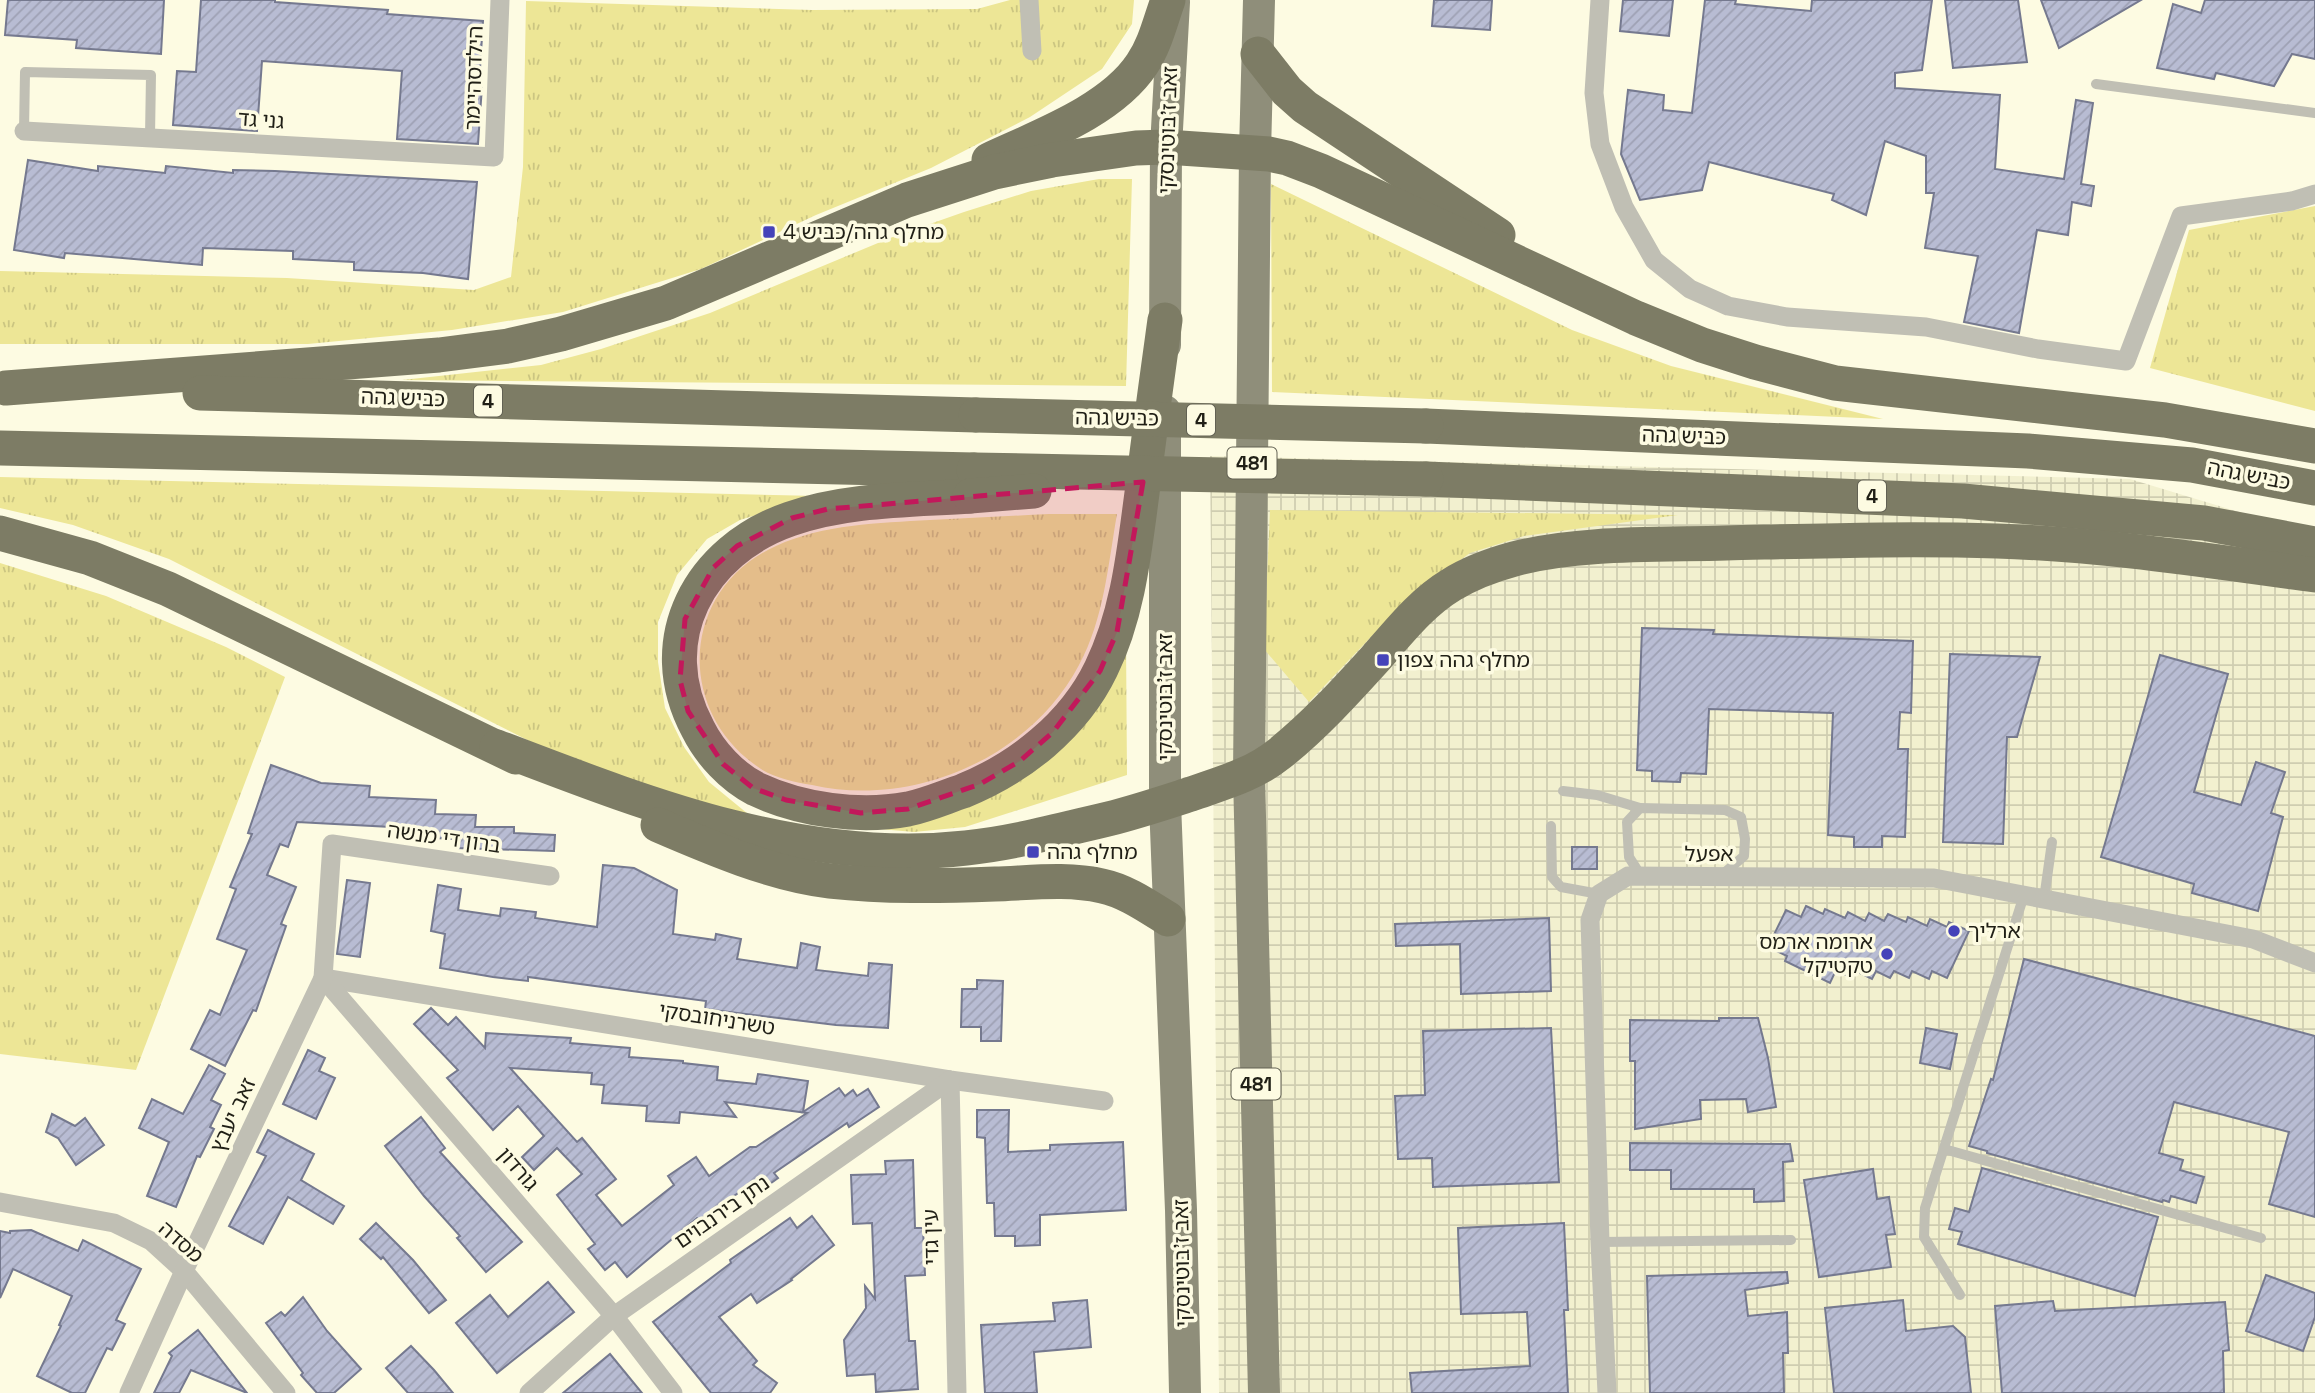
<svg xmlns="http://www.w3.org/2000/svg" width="2315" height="1393" font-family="'Space Grotesk','Noto Sans Hebrew',sans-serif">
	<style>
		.industrial { fill: url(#industrial-grid) }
		.grass { fill: url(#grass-tufts) }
		.building { fill: url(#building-hatch); stroke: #75798f; stroke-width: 2; fill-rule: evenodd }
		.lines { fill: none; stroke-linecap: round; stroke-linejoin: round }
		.lane { stroke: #c0bfb4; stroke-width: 10 }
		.street { stroke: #c0bfb4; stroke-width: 19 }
		.primary { stroke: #8f8e7a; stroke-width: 32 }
		.highway { stroke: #7d7c65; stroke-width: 35 }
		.highway-bridge { stroke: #7d7c65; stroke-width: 35 }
		.marked { fill: #c2185b; fill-opacity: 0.2; stroke: #c2185b; stroke-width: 5; stroke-dasharray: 14 9; stroke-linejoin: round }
		.poi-dot { fill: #4543b9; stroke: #fdfbe2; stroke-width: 2.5 }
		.labels { text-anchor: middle; stroke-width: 7; stroke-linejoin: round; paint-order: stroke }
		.shield { fill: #fdfbe2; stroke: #626153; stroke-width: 2 }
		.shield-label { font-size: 19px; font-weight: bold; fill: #201f16 }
		.street-label { font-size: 21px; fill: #201f16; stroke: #fdfbe2 }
		.poi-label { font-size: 21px; fill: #201f16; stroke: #fdfbe2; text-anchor: start }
	</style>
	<defs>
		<pattern id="industrial-grid" width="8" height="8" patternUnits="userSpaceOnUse" patternTransform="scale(1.75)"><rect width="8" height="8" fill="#f2f0cf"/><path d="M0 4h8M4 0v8" fill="none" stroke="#cfcdb1"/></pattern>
		<pattern id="grass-tufts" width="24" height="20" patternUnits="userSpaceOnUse" patternTransform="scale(1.75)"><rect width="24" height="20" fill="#ede696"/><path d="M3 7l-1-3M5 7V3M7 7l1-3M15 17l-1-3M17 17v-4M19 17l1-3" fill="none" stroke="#cbc581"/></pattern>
		<pattern id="building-hatch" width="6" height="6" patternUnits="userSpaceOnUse" patternTransform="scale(1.75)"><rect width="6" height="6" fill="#b8bcd3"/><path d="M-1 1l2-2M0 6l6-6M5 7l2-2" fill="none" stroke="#9ea1b4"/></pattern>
	</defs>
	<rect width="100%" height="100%" fill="#fdfbe2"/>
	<!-- industrial -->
	<polygon class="industrial" points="1210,456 2130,479 2315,535 2315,1393 1219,1393"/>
	<!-- grass -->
	<g class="grass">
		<polygon points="1010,0 1134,0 1132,24 1102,69 1030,117 931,168 816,215 701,269 563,312 452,330 308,344 0,344 0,271 287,278 474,290 511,277 523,167 526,1 812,10 977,9"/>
		<polygon points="1099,179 1132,179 1126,386 402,380 541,365 601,349 710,313 890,238 964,212 1031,191"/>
		<polygon points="1271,184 1572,330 1671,366 1883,419 1272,392"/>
		<polygon points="2315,206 2315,411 2150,368 2189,230"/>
		<polygon points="0,477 818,496 740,520 707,539 677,575 658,622 658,662 665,708 684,747 709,782 748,814 646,789 539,746 169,559 73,525 0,508"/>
		<polygon points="1270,510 1678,515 1524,536 1470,553 1408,598 1309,702 1264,649"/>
		<path d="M1049,514H1117C1108,565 1104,619 1079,665C1030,758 913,808 812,785C795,782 775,778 761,769C674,712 680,589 776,546C824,524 878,523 930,520C969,518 1009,516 1049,514Z"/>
		<polygon points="0,563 106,596 226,647 285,677 136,1070 0,1054"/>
		<polygon points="1126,638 1127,775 965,827 914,832 857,827 996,794"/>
	</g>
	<!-- building -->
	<g class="building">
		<polygon points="8,0 164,0 161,54 76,48 77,40 5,35"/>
		<polygon points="201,0 275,0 275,2 388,10 387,14 483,21 479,85 482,86 478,144 397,139 402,71 262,61 257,131 173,125 177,71 196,72"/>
		<polygon points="1434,0 1492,0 1490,30 1432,26"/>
		<polygon points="1623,0 1673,0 1669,36 1620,31"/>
		<polygon points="1705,0 1736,0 1735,4 1811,11 1812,0 1932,0 1922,70 1895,73 1895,88 2000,95 1995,169 2064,179 2076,100 2093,103 2081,184 2094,186 2091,206 2072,202 2068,235 2037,230 2019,333 1964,322 1978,256 1925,248 1934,193 1926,193 1926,156 1885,141 1866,215 1832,200 1834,194 1709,162 1702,190 1640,200 1621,154 1628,90 1664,95 1663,110 1692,113"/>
		<polygon points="1945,0 2018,0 2027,62 1953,68"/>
		<polygon points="2041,0 2141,0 2059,48"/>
		<polygon points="2205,0 2315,0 2315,59 2292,54 2274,86 2216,73 2214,79 2157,68 2173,4 2201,13"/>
		<polygon points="28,160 98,171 98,166 165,173 166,166 233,173 233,170 275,171 477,182 468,279 423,273 354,270 354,262 293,259 293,251 203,248 202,265 65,253 64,258 14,250"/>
		<polygon points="1642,628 1714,630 1713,634 1913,641 1911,713 1900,712 1898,749 1908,749 1905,837 1882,836 1882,847 1854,847 1854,837 1828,835 1833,713 1709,709 1706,774 1681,773 1680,782 1652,781 1652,771 1637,770"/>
		<polygon points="1950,654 2040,657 2017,737 2007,737 2003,844 1943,842"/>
		<polygon points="2160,655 2228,674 2194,792 2241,805 2256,762 2285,772 2271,813 2283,817 2258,911 2192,893 2194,884 2101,857"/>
		<polygon points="271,765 321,783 370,786 369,797 436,800 435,814 476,815 475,827 514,827 514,833 555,835 554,851 455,848 455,839 390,836 391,827 297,822 288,847 280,844 267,875 296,887 281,924 286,926 256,1011 253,1010 225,1066 191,1049 210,1010 220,1015 247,950 217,939 236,889 230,887 252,834 248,833"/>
		<rect x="1572" y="847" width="25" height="22"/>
		<polygon points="603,865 634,868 677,890 673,934 715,940 716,934 741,939 737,959 797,968 801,943 820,947 816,970 868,976 869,963 892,965 888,1028 836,1025 705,1009 706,1001 528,977 528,981 493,977 440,968 445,934 431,931 438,885 461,889 458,910 500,916 501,908 536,912 535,918 597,927"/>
		<polygon points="347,880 370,883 360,957 337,954"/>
		<polygon points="1806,906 1823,914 1825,909 1845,918 1848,912 1865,921 1869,913 1884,921 1888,914 1906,922 1908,917 1927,926 1930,919 1947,927 1949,922 1969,931 1947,978 1932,971 1929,979 1912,971 1909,978 1894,971 1890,978 1876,971 1872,979 1856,971 1852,978 1836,970 1830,983 1785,961 1787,956 1768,947 1786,910 1801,917"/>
		<polygon points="1549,918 1551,991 1461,994 1460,944 1396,946 1395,924"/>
		<polygon points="2024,959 2315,1036 2315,1217 2269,1204 2289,1132 2174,1102 2159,1153 2183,1160 2180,1170 2204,1177 2196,1203 2171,1196 2169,1202 2163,1200 2162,1202 1987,1153 1987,1151 1969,1146 1991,1079 1993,1080"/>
		<polygon points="977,980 1003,981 1001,1041 981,1041 981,1027 961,1027 962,989 977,989"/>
		<path d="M431,1008L448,1025L456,1017L485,1048L486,1033L571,1038L570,1043L630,1048L629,1057L683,1061V1063L718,1067L717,1080L756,1084L758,1074L808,1081L803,1112L839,1088L845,1096L853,1090L857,1096L868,1089L879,1107L849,1127L847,1123L774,1173L778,1178L756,1194L750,1185L699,1220L697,1218L627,1277L615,1262L605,1270L588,1249L595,1244L557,1195L582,1174L557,1148L534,1170L522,1157L544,1136L518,1106L493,1130L447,1078L458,1070L414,1024ZM510,1068L592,1073L591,1084L604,1085L602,1103L647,1106L646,1121L679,1123L680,1112L736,1117L725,1102L807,1113L756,1147H750L709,1176L696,1157L668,1176L674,1185L622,1226L596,1195L616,1179L582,1138L577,1142Z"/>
		<polygon points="1719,1018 1758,1018 1768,1058 1776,1107 1748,1112 1746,1099 1700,1100 1701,1119 1635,1129 1635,1061 1630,1061 1630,1020 1719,1021"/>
		<polygon points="1551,1028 1559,1182 1433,1187 1432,1158 1398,1159 1395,1096 1425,1095 1423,1031"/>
		<polygon points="1926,1028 1957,1034 1950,1069 1920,1063"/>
		<polygon points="308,1050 325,1058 319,1071 335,1078 316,1119 283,1104"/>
		<polygon points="209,1065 225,1074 211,1100 221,1105 210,1127 214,1129 200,1157 197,1156 176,1207 147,1196 169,1142 139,1128 152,1099 183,1114"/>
		<polygon points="977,1110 1009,1110 1008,1152 1050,1150 1050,1145 1123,1142 1126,1210 1040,1215 1040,1245 1015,1246 1015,1236 995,1236 994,1203 987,1203 985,1138 977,1137"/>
		<polygon points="52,1114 75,1126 85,1118 104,1145 76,1165 58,1138 46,1132"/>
		<polygon points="421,1117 445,1148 440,1152 522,1242 486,1272 457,1238 460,1236 424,1196 385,1146"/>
		<polygon points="268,1130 314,1154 301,1180 344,1206 333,1224 288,1197 263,1244 229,1226 266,1156 257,1152"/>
		<polygon points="1630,1143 1790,1144 1793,1161 1783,1162 1784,1201 1754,1202 1754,1189 1671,1189 1671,1170 1630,1170"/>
		<polygon points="913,1160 915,1228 923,1228 925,1275 905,1276 909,1341 915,1341 918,1389 876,1392 875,1374 847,1376 844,1340 866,1308 865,1286 875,1299 872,1223 853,1224 851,1175 886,1174 885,1161"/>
		<polygon points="1982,1168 2158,1217 2135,1296 1958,1244 1962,1232 1949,1229 1955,1208 1969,1212"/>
		<polygon points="1873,1169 1877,1199 1889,1197 1895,1234 1886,1235 1891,1267 1819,1277 1804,1180"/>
		<polygon points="812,1216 834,1245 791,1279 792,1280 757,1303 751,1294 719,1317 757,1361 753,1365 777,1383 770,1393 711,1393 653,1322 731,1263 730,1260 790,1218 797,1228"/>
		<polygon points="376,1223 413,1260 446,1300 429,1313 383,1257 381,1259 360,1239"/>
		<polygon points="1564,1223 1568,1310 1564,1310 1568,1393 1412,1393 1410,1373 1530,1366 1527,1312 1461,1314 1458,1228"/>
		<polygon points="31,1230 78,1251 83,1240 141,1269 116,1320 125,1324 112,1350 107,1348 85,1393 72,1393 37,1376 61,1326 59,1325 72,1296 13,1269 0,1298 0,1231 10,1233 10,1231"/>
		<polygon points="1787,1272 1788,1283 1745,1290 1748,1316 1787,1312 1788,1353 1783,1353 1784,1393 1650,1393 1647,1276"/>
		<polygon points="2266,1275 2315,1293 2315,1317 2303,1351 2246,1331"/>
		<polygon points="548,1282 574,1312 497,1373 456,1323 490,1295 508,1317"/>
		<polygon points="303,1297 327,1331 361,1369 334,1393 317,1393 301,1375 303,1373 266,1323 281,1312 285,1316"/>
		<polygon points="1087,1300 1091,1347 1034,1352 1037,1393 985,1393 981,1325 1055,1321 1053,1303"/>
		<polygon points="1903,1300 1906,1331 1953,1326 1965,1337 1971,1393 1834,1393 1825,1308"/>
		<polygon points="2053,1301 2055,1311 2225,1302 2229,1350 2223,1351 2224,1393 2002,1393 1995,1306"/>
		<polygon points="198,1330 247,1393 191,1370 179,1393 154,1393 172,1356 169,1353"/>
		<polygon points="411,1346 434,1370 453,1393 408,1393 386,1368"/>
		<polygon points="610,1354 642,1393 563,1393"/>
	</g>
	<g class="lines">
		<!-- lane -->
		<g class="lane">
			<polyline points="2096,84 2315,113"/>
			<polyline points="24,131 25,72 151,75 150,136"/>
			<polyline points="1563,791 1597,795 1640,808"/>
			<polyline points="1551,826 1552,877 1561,887 1599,894"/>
			<polyline points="1641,876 1629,857 1627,822 1640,808 1725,810 1741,817 1745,839 1744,856 1723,874"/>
			<polyline points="2044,899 2052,842"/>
			<polyline points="1944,1149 2261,1238"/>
			<polyline points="1600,1242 1791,1240"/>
			<polyline points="1960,1295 1924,1237 1925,1208 2024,895"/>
		</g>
		<!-- street -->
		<g class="street">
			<polyline points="1029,0 1032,51"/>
			<polyline points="1600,0 1594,93 1600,144 1624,207 1654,260 1690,289 1728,306 1787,317 1926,327 2038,349 2126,361 2181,216 2292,201 2315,194"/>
			<polyline points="24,131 494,157 500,0"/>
			<polyline points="323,978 950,1080 1104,1101"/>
			<polyline points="323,978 614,1316 673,1393"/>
			<polyline points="950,1080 957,1393"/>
			<polyline points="0,1202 114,1223 151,1241 184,1271 286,1393"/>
			<polyline points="129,1393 184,1271 323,978 332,844 550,876"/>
			<polyline points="529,1393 614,1316 950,1080"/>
			<polyline points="1607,1393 1600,1242 1590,920 1599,894 1628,876 1934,878 2253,939 2315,963"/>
		</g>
		<!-- primary -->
		<g class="primary">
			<polyline points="1259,0 1255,152 1249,775 1264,1393"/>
			<polyline points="1165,345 1166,147 1174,2"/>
			<polyline points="1165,411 1165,803 1181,1210 1185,1393"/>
		</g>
		<!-- highway -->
		<g class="highway">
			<polyline points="1258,54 1287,91 1305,107 1498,235"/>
			<path d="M989,160C1038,137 1111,111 1142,64C1155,45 1160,22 1168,0"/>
			<polyline points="6,388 439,355 508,346 561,334 666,303 907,200 994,172 1052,160 1136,148 1166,147 1269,154 1287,158 1321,171 1636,318 1702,345 1755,362 1835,383 2165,420 2315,446"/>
			<polyline points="200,393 976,415"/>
			<polyline points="1426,426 2028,451 2192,465 2315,488"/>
			<polyline points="0,448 974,470"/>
			<polyline points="1426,479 1963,501 2204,523 2315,544"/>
			<path d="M970,496C911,500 847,499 790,519C700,550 650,640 698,729C710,753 732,777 756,789C801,810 859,818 908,809C927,805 945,797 963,791C1020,768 1074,725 1101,669C1128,614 1134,553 1142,493C1149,435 1157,378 1165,320"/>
			<polyline points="0,533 90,558 168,589 516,757"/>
			<path d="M497,747C646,804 802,866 966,848C1014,843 1061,830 1108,819C1136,812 1163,803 1191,794C1222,783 1253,775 1279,754C1314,726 1345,692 1375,659C1398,633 1421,603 1451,585C1470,573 1492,565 1514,559C1579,542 1658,545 1726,543C1816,541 1907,538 1997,541C2103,544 2210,561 2315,575"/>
			<path d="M658,825C709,847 774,875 830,881C885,887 940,886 995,884C1030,883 1067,878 1102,886C1126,891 1147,906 1168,919"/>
		</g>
		<!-- highway-bridge -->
		<g class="highway-bridge">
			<polyline points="976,415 1426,426"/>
			<polyline points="974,470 1426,479"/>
			<polyline points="970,496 1034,491"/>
		</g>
	</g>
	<!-- marked area -->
	<path class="marked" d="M1143,482L1117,632L1100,671L1053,732L1020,761L980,784L908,809L861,813L786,800L753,788L723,764L688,711L680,680L685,619L713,568L737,546L792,518L828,509Z"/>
	<!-- markers -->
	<g class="poi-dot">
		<rect x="762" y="225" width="14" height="14" rx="3.5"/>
		<rect x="1376" y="653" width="14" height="14" rx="3.5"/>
		<rect x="1026" y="845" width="14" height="14" rx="3.5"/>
		<circle cx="1954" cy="931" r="7"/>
		<circle cx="1887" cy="954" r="7"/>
	</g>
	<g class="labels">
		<!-- shield labels -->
		<g class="shield">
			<rect x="474" y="385.5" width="28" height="31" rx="5"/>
			<rect x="1187" y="404.5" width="28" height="31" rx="5"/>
			<rect x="1227.5" y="447.5" width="49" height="31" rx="5"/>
			<rect x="1858" y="480.5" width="28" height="31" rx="5"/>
			<rect x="1231.5" y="1068.5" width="49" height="31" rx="5"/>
		</g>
		<g class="shield-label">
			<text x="488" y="408">4</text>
			<text x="1201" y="427">4</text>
			<text x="1252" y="470">481</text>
			<text x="1872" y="503">4</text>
			<text x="1256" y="1091">481</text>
		</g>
		<!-- street labels -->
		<g class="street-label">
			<text transform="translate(474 78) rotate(-88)" y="7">הילדסהיימר</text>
			<text transform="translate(261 120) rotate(4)" y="7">גני גד</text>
			<text transform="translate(1168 130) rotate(-88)" y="7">זאב ז'בוטינסקי</text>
			<text transform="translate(403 398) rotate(2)" y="7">כביש גהה</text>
			<text transform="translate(1117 418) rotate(1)" y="7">כביש גהה</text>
			<text transform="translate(1684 436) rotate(2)" y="7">כביש גהה</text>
			<text transform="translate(2249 475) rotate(11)" y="7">כביש גהה</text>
			<text transform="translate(1165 697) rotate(-90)" y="7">זאב ז'בוטינסקי</text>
			<text transform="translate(444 838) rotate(8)" y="7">ברון די מנשה</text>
			<text x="1709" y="861">אפעל</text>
			<text transform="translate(717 1019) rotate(9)" y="7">טשרניחובסקי</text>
			<text transform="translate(233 1115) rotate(-65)" y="7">זאב יעבץ</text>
			<text transform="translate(518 1169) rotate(49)" y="7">גורדון</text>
			<text transform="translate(722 1212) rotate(-35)" y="7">נתן בירנבוים</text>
			<text transform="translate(931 1237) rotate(-91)" y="7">עין גדי</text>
			<text transform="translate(181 1242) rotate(41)" y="7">מסדה</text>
			<text transform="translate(1182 1263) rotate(-91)" y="7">זאב ז'בוטינסקי</text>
		</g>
		<!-- poi labels -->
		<g class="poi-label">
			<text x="783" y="239">מחלף גהה/כביש 4</text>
			<text x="1397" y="667">מחלף גהה צפון</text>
			<text x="1047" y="859">מחלף גהה</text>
			<text x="1968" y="938">ארליך</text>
			<text x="1873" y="949" text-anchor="end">ארומה ארמס<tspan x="1873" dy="24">טקטיקל</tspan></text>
		</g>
	</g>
</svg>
